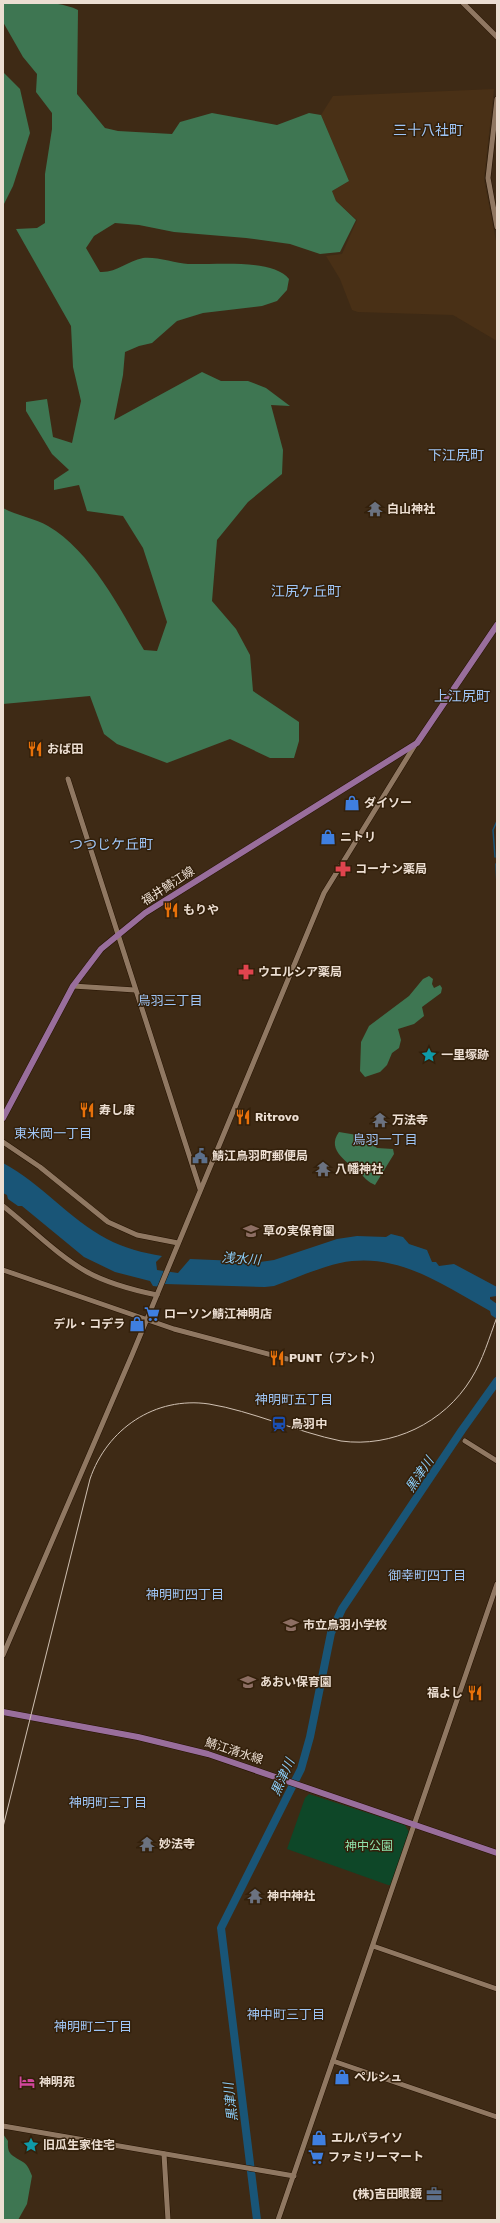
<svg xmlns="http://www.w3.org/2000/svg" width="500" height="2223" font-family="Rubik,'Noto Sans JP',sans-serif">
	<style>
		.built { fill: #493016 }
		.green { fill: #0e4728 }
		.forest { fill: #3e7652 }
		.water { fill: #195577 }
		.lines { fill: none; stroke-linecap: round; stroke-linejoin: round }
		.stream { stroke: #195577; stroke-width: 1.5 }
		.river { stroke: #195577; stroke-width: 8 }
		.minor-casing { stroke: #241200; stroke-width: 6 }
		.major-casing { stroke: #241200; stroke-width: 7 }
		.minor { stroke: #907862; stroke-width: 5 }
		.major { stroke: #996e9c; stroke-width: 6 }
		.tram { stroke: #d0c1b3; stroke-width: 1 }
		.labels { text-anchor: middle; stroke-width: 3; stroke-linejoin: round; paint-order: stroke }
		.poi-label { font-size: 12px; font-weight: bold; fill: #ecded2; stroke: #33200b; text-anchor: start }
		.street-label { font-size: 12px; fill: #ecded2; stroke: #33200b }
		.park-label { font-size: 12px; fill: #8fe2ab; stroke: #33200b }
		.neighbourhood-label { font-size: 13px; fill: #9fc5f5; stroke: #33200b }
		.water-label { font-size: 13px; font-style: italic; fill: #8acbf6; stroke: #33200b }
		.quarter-label { font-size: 14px; fill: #9fc5f5; stroke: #33200b }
	</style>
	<rect width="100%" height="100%" fill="#3e2a15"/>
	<!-- built -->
	<polygon class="built" points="494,89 484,179 497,246 497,341 453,315 358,312 352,310 340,279 326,256 342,254 357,220 336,201 332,191 349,181 321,115 333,96"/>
	<!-- green -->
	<polygon class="green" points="309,1794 405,1825 409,1832 391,1885 388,1885 287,1849 305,1798"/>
	<!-- forest -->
	<g class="forest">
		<path d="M3,3C27,3 58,0 78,10L77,94L105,128L118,131L172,134L180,122L212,113L277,125L309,113L321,115L349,181L332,191L336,201L356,220L340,252L320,254L290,244L246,238L174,232L139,225L115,223L94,236L86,248L100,272C117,273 127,261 143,258C154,256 176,263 188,264C213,265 273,258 289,279L287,290L277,301L262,306L203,313L177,321L152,343L139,346L125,352L123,375L114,420L202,372L221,381H248L266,388L290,406L271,405L283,450L282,474L248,502L217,540L212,601L236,629L250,655L253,691L299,722V741L294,758H270L230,739L167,763L117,744L104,734L90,696L3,704V508C17,516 35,518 48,526C91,551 120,609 144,650L157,651L167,622L143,548L123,516L87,511L79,485L54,490V480L69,470L52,454L26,411V402L47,399L53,437L72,443L81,401L73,367L71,326L16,229L37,228L45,223V174L52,129V113L36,92L37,74L23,57L3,22Z"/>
		<polygon points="3,72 20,89 30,133 13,186 3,206"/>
		<polygon points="429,976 433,979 432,984 434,988 440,985 442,988 441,993 422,1007 424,1016 414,1024 398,1029 401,1040 399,1048 392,1053 387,1065 380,1072 365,1077 360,1071 361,1042 369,1026 409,996 423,979"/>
		<path d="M339,1132L363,1136L377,1148L393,1149L394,1154L375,1185C368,1182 366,1179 361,1174C350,1163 325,1151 339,1132Z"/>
		<path d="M3,2134L8,2141C7,2155 12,2155 23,2162C28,2165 30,2171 32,2176L27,2204L18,2220H3Z"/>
	</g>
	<!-- water -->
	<path class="water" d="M3,1163C41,1183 69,1219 107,1239C124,1248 143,1253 162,1256L156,1262L157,1270L178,1273L190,1259L260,1262L274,1260L337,1239L357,1236L386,1237L391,1234L403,1237L409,1244L427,1250L432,1262H436L439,1266L454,1264L497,1287V1296L490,1297V1299L497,1304V1319L491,1315L490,1311C443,1285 397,1251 340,1263C318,1268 296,1278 274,1286L265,1287L165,1284L162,1287L153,1286L150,1281L115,1272L84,1257L22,1206H18L8,1199L7,1195L3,1193Z"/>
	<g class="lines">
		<!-- stream -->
		<g class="stream">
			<polyline points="495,857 493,830 497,821"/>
			<polyline points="496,864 497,885"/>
		</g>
		<!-- river -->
		<polyline class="river" points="257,2220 221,1928 301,1769 310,1737 331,1633 342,1609 462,1430 497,1381"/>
		<defs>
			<g id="minor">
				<polyline points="463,3 497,37"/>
				<polyline points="497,99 488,178 497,227"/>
				<polyline points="68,779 200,1189"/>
				<polyline points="73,986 135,990"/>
				<polyline points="3,1142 40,1167 108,1222 137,1235 178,1243"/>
				<path d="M3,1206C31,1228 57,1255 87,1272C109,1284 133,1290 157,1295"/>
				<polyline points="3,1270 174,1329 287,1359"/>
				<polyline points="465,1441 497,1461"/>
				<polyline points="3,1655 132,1355 324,893 415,745"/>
				<polyline points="373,1946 497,1989"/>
				<polyline points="333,2061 497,2117"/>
				<polyline points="3,2126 294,2176"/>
				<polyline points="164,2154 168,2220"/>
				<polyline points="278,2220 497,1584"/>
			</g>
			<g id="major">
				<polyline points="3,1118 73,986 101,949 145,913 417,743 497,625"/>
				<polyline points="3,1712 138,1737 208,1754 497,1853"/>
			</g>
		</defs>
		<!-- minor casing -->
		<use href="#minor" class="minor-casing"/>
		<!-- major casing -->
		<use href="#major" class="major-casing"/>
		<!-- minor -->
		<use href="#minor" class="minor"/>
		<!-- major -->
		<use href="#major" class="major"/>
		<!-- tram -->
		<path class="tram" d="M3,1827L90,1479C107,1429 155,1396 209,1404C252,1411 297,1432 341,1441C392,1448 444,1423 471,1379C483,1360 489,1338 497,1317"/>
	</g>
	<!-- icons -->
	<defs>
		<symbol id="temple-bare" viewBox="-9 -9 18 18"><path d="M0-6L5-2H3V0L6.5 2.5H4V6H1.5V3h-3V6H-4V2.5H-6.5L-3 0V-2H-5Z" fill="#6b7280" stroke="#33200b" stroke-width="2.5" paint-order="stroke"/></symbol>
		<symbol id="restaurant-bare" viewBox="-9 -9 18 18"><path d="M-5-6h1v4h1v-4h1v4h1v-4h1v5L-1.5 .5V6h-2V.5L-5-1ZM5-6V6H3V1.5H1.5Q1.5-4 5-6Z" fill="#e8710a" stroke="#33200b" stroke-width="2.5" paint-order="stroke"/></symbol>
		<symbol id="shop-bare" viewBox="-9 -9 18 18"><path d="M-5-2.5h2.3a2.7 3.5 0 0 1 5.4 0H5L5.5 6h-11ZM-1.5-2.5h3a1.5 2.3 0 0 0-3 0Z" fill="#3f7fe0" stroke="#33200b" stroke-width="2.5" paint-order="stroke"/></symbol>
		<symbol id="pharmacy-bare" viewBox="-9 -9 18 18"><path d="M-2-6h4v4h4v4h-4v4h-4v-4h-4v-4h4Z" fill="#e0444e" stroke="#33200b" stroke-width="2.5" paint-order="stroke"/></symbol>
		<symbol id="sight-bare" viewBox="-9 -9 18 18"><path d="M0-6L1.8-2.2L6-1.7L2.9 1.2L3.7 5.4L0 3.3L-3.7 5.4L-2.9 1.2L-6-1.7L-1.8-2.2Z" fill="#0f9aa8" stroke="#33200b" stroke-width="2.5" paint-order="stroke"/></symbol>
		<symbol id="civic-bare" viewBox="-9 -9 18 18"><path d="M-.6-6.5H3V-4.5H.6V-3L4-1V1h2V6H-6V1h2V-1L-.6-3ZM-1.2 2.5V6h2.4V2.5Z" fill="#5c6f8a" stroke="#33200b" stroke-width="2.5" paint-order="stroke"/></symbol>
		<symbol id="school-bare" viewBox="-9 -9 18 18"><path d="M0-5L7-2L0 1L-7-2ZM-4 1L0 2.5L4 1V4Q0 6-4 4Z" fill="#8d6e63" stroke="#33200b" stroke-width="2.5" paint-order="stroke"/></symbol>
		<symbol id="supermarket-bare" viewBox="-9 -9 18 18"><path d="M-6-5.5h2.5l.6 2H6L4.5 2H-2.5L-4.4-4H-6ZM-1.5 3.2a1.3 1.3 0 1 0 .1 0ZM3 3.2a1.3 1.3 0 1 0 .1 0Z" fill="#3f7fe0" stroke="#33200b" stroke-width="2.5" paint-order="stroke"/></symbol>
		<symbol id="station-bare" viewBox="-9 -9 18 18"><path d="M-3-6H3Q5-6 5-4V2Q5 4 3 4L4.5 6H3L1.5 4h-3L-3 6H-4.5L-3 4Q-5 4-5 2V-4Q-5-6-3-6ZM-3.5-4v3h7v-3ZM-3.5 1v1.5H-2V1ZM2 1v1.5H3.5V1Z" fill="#1a4fb4" stroke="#33200b" stroke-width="2.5" paint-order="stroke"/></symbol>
		<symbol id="hotel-bare" viewBox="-9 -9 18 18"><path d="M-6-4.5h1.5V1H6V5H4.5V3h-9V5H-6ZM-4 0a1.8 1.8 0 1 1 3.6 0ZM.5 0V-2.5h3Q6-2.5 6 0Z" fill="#d1479c" stroke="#33200b" stroke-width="2.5" paint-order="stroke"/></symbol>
		<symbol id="office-bare" viewBox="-9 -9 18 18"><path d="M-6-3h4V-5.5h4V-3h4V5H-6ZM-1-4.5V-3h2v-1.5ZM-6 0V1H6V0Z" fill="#5c6f8a" stroke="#33200b" stroke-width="2.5" paint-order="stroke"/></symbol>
	</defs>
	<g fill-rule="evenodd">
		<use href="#temple-bare" x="364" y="498" width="22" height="22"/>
		<use href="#restaurant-bare" x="24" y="738" width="22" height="22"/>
		<use href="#shop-bare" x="341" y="792" width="22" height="22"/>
		<use href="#shop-bare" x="317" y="826" width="22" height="22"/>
		<use href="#pharmacy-bare" x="332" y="858" width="22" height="22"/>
		<use href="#restaurant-bare" x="160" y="899" width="22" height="22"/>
		<use href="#pharmacy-bare" x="235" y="961" width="22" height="22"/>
		<use href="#sight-bare" x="418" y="1044" width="22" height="22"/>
		<use href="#restaurant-bare" x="76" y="1099" width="22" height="22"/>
		<use href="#restaurant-bare" x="232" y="1106" width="22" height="22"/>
		<use href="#temple-bare" x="369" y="1109" width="22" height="22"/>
		<use href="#civic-bare" x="189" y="1145" width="22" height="22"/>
		<use href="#temple-bare" x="312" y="1158" width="22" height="22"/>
		<use href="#school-bare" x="240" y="1220" width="22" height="22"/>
		<use href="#supermarket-bare" x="141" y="1303" width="22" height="22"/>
		<use href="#shop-bare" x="126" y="1313" width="22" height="22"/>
		<use href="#restaurant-bare" x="266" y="1347" width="22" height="22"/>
		<use href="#station-bare" x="268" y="1413" width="22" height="22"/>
		<use href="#school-bare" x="280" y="1614" width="22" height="22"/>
		<use href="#school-bare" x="237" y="1671" width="22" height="22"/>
		<use href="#restaurant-bare" x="464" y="1682" width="22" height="22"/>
		<use href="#temple-bare" x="136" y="1833" width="22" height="22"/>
		<use href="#temple-bare" x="244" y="1885" width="22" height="22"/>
		<use href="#shop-bare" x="331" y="2066" width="22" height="22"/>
		<use href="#hotel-bare" x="16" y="2071" width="22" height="22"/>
		<use href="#shop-bare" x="308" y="2127" width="22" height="22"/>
		<use href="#sight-bare" x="20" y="2134" width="22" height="22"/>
		<use href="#supermarket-bare" x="305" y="2146" width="22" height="22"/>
		<use href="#office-bare" x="423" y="2183" width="22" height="22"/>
	</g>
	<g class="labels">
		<!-- poi labels -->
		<g class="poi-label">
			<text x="387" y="513">白山神社</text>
			<text x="47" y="753">おば田</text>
			<text x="364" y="807">ダイソー</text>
			<text x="340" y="841">ニトリ</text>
			<text x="355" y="873">コーナン薬局</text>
			<text x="183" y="914">もりや</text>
			<text x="258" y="976">ウエルシア薬局</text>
			<text x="441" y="1059">一里塚跡</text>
			<text x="99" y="1114">寿し康</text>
			<text x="255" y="1121">Ritrovo</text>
			<text x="392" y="1124">万法寺</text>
			<text x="212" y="1160">鯖江鳥羽町郵便局</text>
			<text x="335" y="1173">八幡神社</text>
			<text x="263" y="1235">草の実保育園</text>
			<text x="164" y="1318">ローソン鯖江神明店</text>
			<text x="125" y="1328" text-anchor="end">デル・コデラ</text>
			<text x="289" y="1362">PUNT（プント）</text>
			<text x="291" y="1428">鳥羽中</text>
			<text x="303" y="1629">市立鳥羽小学校</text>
			<text x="260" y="1686">あおい保育園</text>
			<text x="463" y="1697" text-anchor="end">福よし</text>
			<text x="159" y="1848">妙法寺</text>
			<text x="267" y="1900">神中神社</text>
			<text x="354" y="2081">ペルシュ</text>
			<text x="39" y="2086">神明苑</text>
			<text x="331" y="2142">エルパライソ</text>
			<text x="43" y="2149">旧瓜生家住宅</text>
			<text x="328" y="2161">ファミリーマート</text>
			<text x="422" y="2198" text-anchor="end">(株)吉田眼鏡</text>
		</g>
		<!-- street labels -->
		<g class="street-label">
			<text transform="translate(168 886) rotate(-33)" y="4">福井鯖江線</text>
			<text transform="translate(234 1751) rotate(18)" y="4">鯖江清水線</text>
		</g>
		<!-- park labels -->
		<g class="park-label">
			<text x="369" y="1850">神中公園</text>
		</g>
		<!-- neighbourhood labels -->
		<g class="neighbourhood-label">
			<text x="170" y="1005">鳥羽三丁目</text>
			<text x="53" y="1138">東米岡一丁目</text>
			<text x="385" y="1144">鳥羽一丁目</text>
			<text x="294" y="1404">神明町五丁目</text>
			<text x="427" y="1580">御幸町四丁目</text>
			<text x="185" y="1599">神明町四丁目</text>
			<text x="108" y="1807">神明町三丁目</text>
			<text x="286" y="2019">神中町三丁目</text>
			<text x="93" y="2031">神明町二丁目</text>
		</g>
		<!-- water labels -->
		<g class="water-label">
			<text transform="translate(241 1258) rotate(4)" y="5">浅水川</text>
			<text transform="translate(419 1474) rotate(-56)" y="5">黒津川</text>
			<text transform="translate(282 1777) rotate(-66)" y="5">黒津川</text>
			<text transform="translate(230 2102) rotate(-97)" y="5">黒津川</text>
		</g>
		<!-- quarter labels -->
		<g class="quarter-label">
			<text x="428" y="135">三十八社町</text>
			<text x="456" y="460">下江尻町</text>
			<text x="306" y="596">江尻ケ丘町</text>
			<text x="462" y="701">上江尻町</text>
			<text x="111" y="849">つつじケ丘町</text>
		</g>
	</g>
	<!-- border -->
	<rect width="500" height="2223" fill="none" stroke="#ecded2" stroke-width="8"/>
</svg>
